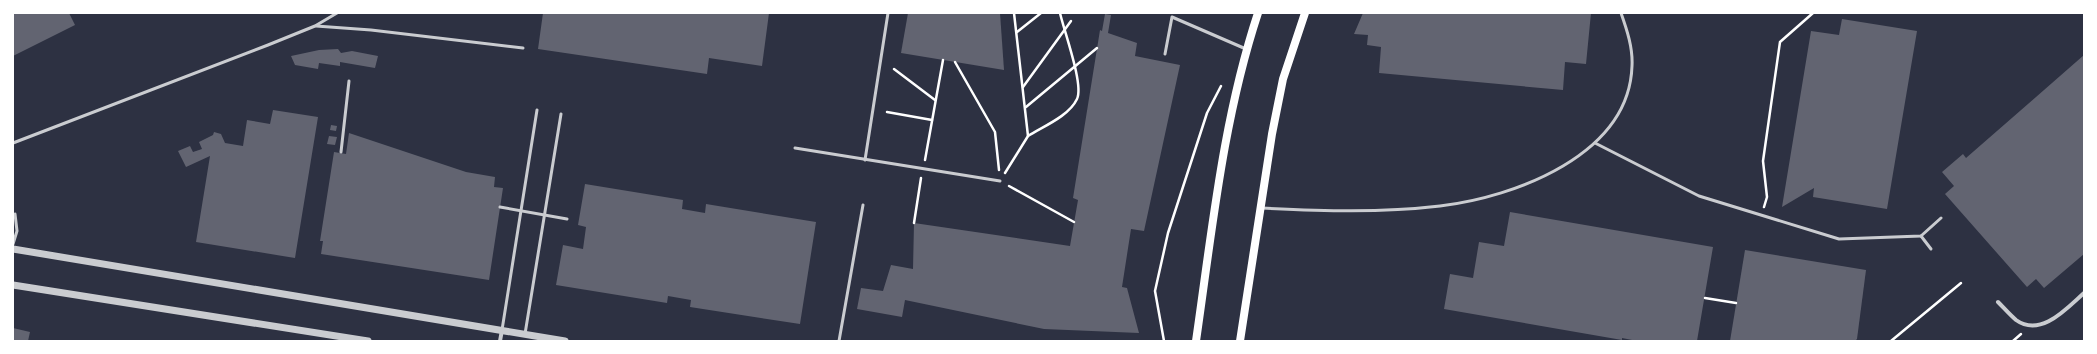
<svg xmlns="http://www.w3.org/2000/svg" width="2097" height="354" font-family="Inter,sans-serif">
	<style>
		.building { fill: #626471 }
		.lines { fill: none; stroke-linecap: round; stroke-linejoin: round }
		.path { stroke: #fff; stroke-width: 2.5 }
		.service { stroke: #caccd0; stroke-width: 3 }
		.minor { stroke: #caccd0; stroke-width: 4 }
		.tertiary { stroke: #caccd0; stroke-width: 7 }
		.secondary { stroke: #fff; stroke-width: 8 }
	</style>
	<rect width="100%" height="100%" fill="#2d3142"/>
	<!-- building -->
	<g class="building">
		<polygon points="13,13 69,13 75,25 13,56"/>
		<polygon points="543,13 769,13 762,66 709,58 707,74 538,49"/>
		<polygon points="908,13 1000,13 1004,70 901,53"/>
		<polygon points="1363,13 1591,13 1586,64 1565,62 1563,90 1379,73 1381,47 1367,45 1368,35 1354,34"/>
		<polygon points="1105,14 1111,15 1108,33 1137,43 1135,56 1180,65 1144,231 1131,229 1122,287 1127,288 1139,333 1044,329 905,300 902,317 857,309 861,288 883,291 891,265 913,269 914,223 1070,246 1078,200 1073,198 1100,30 1102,31"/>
		<polygon points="1842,19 1917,31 1887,209 1813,197 1814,188 1782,207 1811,31 1839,35"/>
		<polygon points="338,49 341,53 352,51 378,56 375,68 340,62 340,66 319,63 318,69 295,65 291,56 319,50"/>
		<polygon points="2084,55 2084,254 2044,288 2036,279 2027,287 1945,194 1954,186 1942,172 1963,154 1966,158"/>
		<polygon points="273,110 318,117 295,258 196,242 210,156 186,167 178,151 190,146 193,152 202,149 199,142 213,135 214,132 221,134 225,143 243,146 247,120 270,124"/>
		<polygon points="331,125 337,126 336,131 330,130"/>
		<polygon points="349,133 466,172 495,177 494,187 503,188 489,280 321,254 323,241 320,241 334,152 346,154"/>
		<polygon points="329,136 337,137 335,145 327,144"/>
		<polygon points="585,184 683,200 682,209 705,213 706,204 816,222 800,324 690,307 691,300 668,296 667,303 556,285 563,245 583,249 586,227 578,225"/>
		<polygon points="1510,212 1713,247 1697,341 1637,341 1622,338 1622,340 1444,309 1450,274 1473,278 1479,242 1504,246"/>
		<polygon points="1745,250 1866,270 1857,339 1855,341 1730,341"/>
		<polygon points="13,328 30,332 28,341 13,341"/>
	</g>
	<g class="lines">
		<!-- path -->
		<g class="path">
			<polyline points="1017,32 1041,13"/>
			<polyline points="955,62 995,132 999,170"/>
			<polyline points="894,69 935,100"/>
			<polyline points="1023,87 1071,21"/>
			<polyline points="1026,107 1097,48"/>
			<polyline points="887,112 932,120"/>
			<path d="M1028,136C1044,126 1069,116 1077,99C1084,85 1064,31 1060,13"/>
			<polyline points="925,160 943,60"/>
			<polyline points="1005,173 1028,136 1014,13"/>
			<polyline points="1009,186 1074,222"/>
			<polyline points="1764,207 1767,197 1763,161 1780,42 1813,13"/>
			<polyline points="914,223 921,178"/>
			<polyline points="1705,298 1736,303"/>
			<polyline points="1164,341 1155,291 1168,233 1207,113 1221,86"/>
			<polyline points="1891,341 1961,283"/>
			<polyline points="2013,341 2021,334"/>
		</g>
		<!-- service -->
		<g class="service">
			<polyline points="316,26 371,30 523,48"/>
			<polyline points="1165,54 1172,17 1246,49"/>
			<polyline points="13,143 268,45 315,26 337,13"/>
			<polyline points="1595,143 1699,196 1839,239 1921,236 1941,218"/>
			<polyline points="795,148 1000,181"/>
			<polyline points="341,152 349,81"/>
			<polyline points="865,160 888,13"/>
			<polyline points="500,207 567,219"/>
			<path d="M1262,208C1321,211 1381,213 1440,206C1515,197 1629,155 1632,66C1633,48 1627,30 1621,13"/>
			<polyline points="1921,236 1931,249"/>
			<polyline points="13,244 17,231 15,214"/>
			<polyline points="502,330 537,110"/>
			<polyline points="525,334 561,114"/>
			<polyline points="839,341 863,205"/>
		</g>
		<!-- minor -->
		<g class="minor">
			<path d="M1998,302C2004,308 2010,315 2016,320C2041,338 2067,308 2084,293"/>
			<polyline points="500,341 502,330"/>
		</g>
		<!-- tertiary -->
		<g class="tertiary">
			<polyline points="13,249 565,341"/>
			<polyline points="13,285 368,341"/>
		</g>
		<!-- secondary -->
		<g class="secondary">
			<path d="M1196,341C1212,231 1223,119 1258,13"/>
			<polyline points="1240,341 1272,134 1283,79 1305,13"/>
		</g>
	</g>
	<!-- border -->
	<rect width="2097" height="354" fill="none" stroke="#ffffff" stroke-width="28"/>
</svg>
